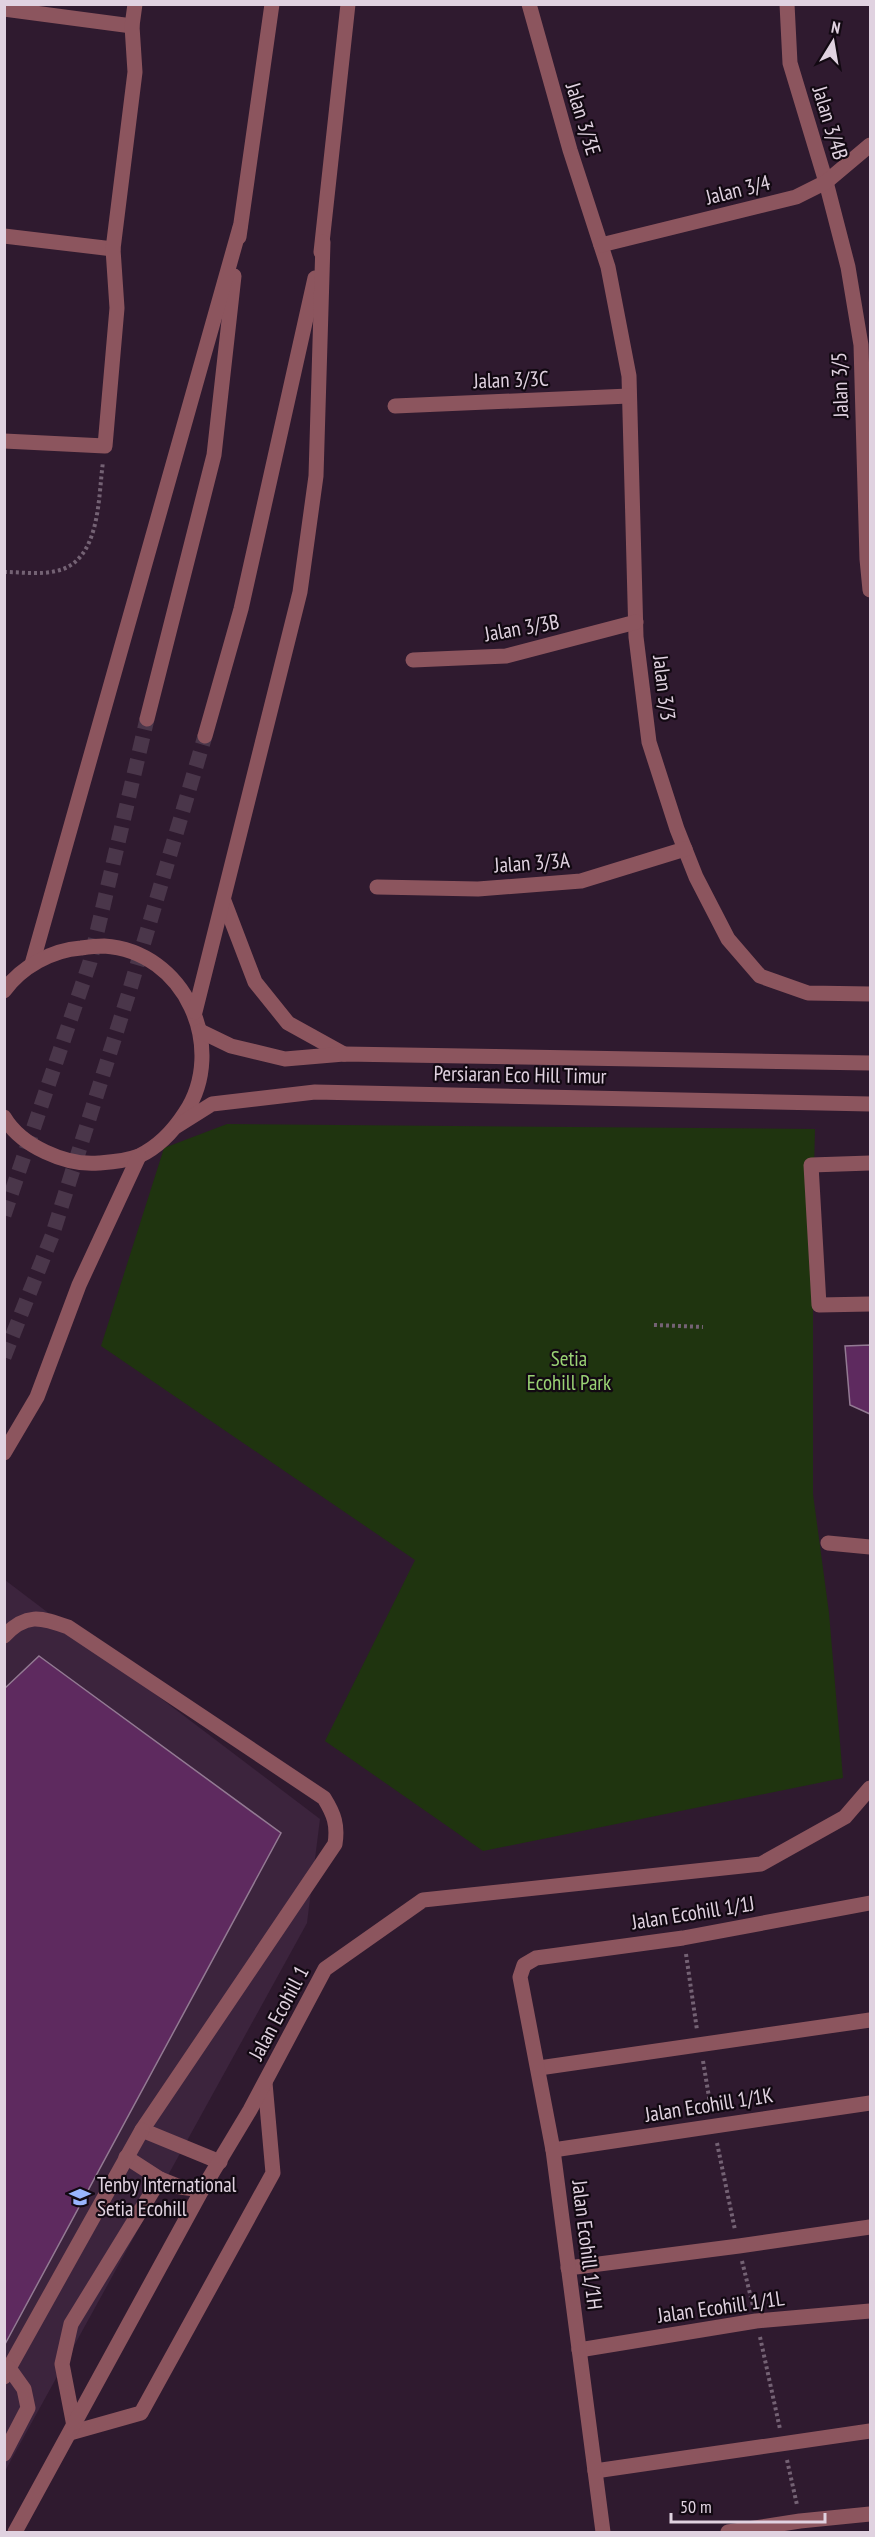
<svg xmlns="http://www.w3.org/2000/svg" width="875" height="2537" font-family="'PT Sans Narrow',sans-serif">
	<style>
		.built { fill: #3c243d }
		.green { fill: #1f340f }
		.building { fill: #5e2a5f; stroke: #937a93; stroke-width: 1.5 }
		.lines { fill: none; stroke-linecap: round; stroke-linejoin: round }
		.minor-tunnel { stroke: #4a364a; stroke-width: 15; stroke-dasharray: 15 8; stroke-linecap: butt }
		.path { stroke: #746274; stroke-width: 4; stroke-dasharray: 3 3; stroke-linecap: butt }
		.minor { stroke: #8c555e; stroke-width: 15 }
		.labels { text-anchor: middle; stroke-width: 4.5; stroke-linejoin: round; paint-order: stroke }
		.street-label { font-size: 21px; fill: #e0d2e0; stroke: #120912 }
		.park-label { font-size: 21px; fill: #99d174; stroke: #120912 }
		.poi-label { font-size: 21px; fill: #e0d2e0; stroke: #120912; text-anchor: start }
	</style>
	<rect width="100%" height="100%" fill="#2f1a2f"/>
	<!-- built -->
	<polygon class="built" points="5,1580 320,1819 307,1923 5,2471"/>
	<!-- green -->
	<polygon class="green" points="227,1124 815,1129 813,1207 813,1494 829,1613 843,1778 483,1851 325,1741 415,1560 101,1346 164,1148"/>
	<!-- building -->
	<g class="building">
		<polygon points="870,1345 870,1414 850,1405 845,1346"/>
		<polygon points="39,1656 281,1833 4,2346 4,1689"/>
	</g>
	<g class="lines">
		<!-- minor-tunnel -->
		<g class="minor-tunnel">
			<polyline points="4,1215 90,962 147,719"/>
			<polyline points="4,1357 52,1236 130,989 205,736"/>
		</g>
		<!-- path -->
		<g class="path">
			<path d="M4,572C21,572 40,575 56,571C101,562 98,497 103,462"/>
			<polyline points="654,1325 703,1327"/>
			<polyline points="686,1954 697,2030"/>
			<polyline points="703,2061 711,2109"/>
			<polyline points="717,2143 735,2230"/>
			<polyline points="742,2261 753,2306"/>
			<polyline points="760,2337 780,2429"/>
			<polyline points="787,2460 797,2505"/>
		</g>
		<!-- minor -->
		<g class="minor">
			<polyline points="529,4 570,150 608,267 629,376 636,637 649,742 677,829 696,877 728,939 760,976 808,993 870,994"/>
			<polyline points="787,4 790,63 826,182 848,267 861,345 867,559 870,590"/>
			<polyline points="4,9 132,26"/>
			<polyline points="4,236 113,249"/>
			<polyline points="239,237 272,4"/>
			<polyline points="601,245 796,197 826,182 870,145"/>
			<polyline points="321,252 348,4"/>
			<polyline points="395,406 629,396"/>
			<polyline points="4,441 105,446 117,308 113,249 135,72 132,26 135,4"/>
			<polyline points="413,660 506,656 636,622"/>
			<polyline points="147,719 214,455 234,276"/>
			<polyline points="205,736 241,609 315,278"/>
			<polyline points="377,887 478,889 581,881 685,849"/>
			<polyline points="224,901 255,982 288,1023 344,1054"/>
			<polyline points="32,964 240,227"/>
			<path d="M4,991C21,967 52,950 81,948C88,947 97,946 104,946C185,951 228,1048 185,1113C174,1130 158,1147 139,1156C126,1161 112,1162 99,1163C66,1166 21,1146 4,1117"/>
			<polyline points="195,1012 300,592 316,476 323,242"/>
			<polyline points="200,1031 231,1046 285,1059 344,1054 870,1063"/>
			<polyline points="177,1126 212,1104 315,1092 870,1104"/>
			<polyline points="870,1163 811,1165 819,1305 870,1304"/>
			<polyline points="4,1453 37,1397 79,1285 139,1156"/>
			<polyline points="828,1543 870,1547"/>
			<path d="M4,1636C26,1613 40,1617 68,1627L324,1798C334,1814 338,1825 335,1844L142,2130L220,2162"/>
			<polyline points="539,2068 870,2020"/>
			<polyline points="553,2150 870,2103"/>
			<polyline points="126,2157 160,2179"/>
			<polyline points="568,2268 739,2246 870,2227"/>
			<polyline points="579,2350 756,2321 870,2311"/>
			<polyline points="4,2377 142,2130"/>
			<polyline points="74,2426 62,2364 71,2324 160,2179 180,2187 202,2190"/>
			<polyline points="70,2433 141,2413 273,2173 265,2083"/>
			<polyline points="4,2454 28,2408 24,2389 9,2368"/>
			<polyline points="595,2471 870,2431"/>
			<polyline points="15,2532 202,2190 250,2110 325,1969 423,1900 761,1864 845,1817 870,1788"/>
			<polyline points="603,2532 553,2150 520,1977 524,1965 536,1958 683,1938 870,1903"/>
			<polyline points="728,2532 800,2521 870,2514"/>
		</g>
	</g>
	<!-- icons -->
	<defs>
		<symbol id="school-bare" viewBox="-9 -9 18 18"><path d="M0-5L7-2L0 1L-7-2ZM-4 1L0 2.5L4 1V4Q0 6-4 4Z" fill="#99b5fd" stroke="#120912" stroke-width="2.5" paint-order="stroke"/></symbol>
	</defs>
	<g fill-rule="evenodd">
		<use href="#school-bare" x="65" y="2182" width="30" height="30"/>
	</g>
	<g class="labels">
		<!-- street labels -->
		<g class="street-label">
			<text transform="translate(583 119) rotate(73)" y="7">Jalan 3/3E</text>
			<text transform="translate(830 123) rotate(73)" y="7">Jalan 3/4B</text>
			<text transform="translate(738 190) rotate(-14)" y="7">Jalan 3/4</text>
			<text transform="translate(511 380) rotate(-2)" y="7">Jalan 3/3C</text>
			<text transform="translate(840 385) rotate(-92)" y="7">Jalan 3/5</text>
			<text transform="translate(522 628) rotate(-10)" y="7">Jalan 3/3B</text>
			<text transform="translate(664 688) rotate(83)" y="7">Jalan 3/3</text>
			<text transform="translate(532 863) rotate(-4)" y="7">Jalan 3/3A</text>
			<text transform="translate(520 1075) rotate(1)" y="7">Persiaran Eco Hill Timur</text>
			<text transform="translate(693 1913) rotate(-9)" y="7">Jalan Ecohill 1/1J</text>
			<text transform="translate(279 2013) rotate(-62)" y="7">Jalan Ecohill 1</text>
			<text transform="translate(709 2105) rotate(-9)" y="7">Jalan Ecohill 1/1K</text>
			<text transform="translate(587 2245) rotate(83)" y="7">Jalan Ecohill 1/1H</text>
			<text transform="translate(721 2307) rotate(-8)" y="7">Jalan Ecohill 1/1L</text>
		</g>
		<!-- park labels -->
		<g class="park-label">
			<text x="569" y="1366">Setia<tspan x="569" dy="24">Ecohill Park</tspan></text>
		</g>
		<!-- poi labels -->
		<g class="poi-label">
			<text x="97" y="2192">Tenby International<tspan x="97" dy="24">Setia Ecohill</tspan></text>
		</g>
	</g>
	<!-- border -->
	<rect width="875" height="2537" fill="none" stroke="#e0d2e0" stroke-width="12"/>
	<!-- north arrow -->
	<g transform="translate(833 42) rotate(11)" stroke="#120912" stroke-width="4.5" paint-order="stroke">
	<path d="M0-4.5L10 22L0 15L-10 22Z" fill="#e0d2e0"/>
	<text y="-9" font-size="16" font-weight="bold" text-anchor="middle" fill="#e0d2e0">N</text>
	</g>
	<!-- scale -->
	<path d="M671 2513v9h154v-9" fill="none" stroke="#e0d2e0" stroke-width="3"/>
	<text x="680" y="2513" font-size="18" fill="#e0d2e0" stroke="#120912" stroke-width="4.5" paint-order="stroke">50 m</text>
</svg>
